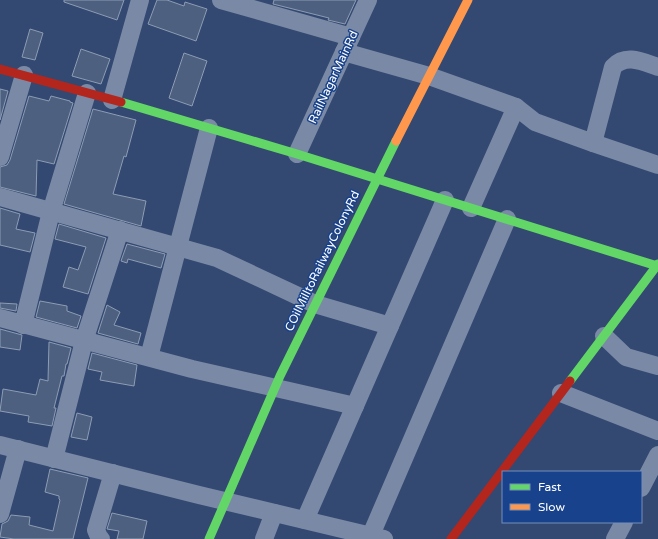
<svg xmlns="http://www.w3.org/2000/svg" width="658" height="539" font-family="'Varela Round',sans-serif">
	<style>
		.building { fill: #4d6080; stroke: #8e9cb4 }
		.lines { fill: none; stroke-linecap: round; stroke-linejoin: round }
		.street { stroke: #7a8aa6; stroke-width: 18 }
		.fast { stroke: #63d668; stroke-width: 9 }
		.slow { stroke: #ff974d; stroke-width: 9 }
		.jam { stroke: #b3261e; stroke-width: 9 }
		.labels { text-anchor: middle; stroke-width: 3; stroke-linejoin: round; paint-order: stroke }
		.street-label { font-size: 12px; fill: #fff; stroke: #18428c }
	</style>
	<rect width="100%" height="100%" fill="#334971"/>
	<!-- building -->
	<g class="building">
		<polygon points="64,0 124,0 117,20 64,2"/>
		<polygon points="157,0 167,0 184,6 185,2 207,9 196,41 148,24"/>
		<polygon points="274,0 356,0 345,24 328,20 329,18 273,4"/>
		<polygon points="30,29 43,33 35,60 22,57"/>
		<polygon points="81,49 110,59 101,84 72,76"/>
		<polygon points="184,53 207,61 192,106 169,98"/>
		<polygon points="0,89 8,91 0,120"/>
		<polygon points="29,96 49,101 51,96 70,101 70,102 73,103 54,164 37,160 36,196 0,187 0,167 7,165 10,160"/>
		<polygon points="93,109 136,120 126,157 124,156 113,194 146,201 141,226 64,204"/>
		<polygon points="0,208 20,214 16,229 35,233 30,252 0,245"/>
		<polygon points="59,224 106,238 88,294 63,287 69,267 78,270 86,247 55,239"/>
		<polygon points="127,244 165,254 161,268 128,259 127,263 121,261"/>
		<polygon points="40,301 67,306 67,311 81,316 77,328 36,317"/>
		<polygon points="0,303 17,304 16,311 0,308"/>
		<polygon points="107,305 120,312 114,325 141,333 138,344 98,333"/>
		<polygon points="0,329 22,335 20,350 0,347"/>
		<polygon points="49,342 71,348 67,364 66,364 64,376 62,376 54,408 56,408 52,426 28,422 29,416 0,411 3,389 36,395 40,379 48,381"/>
		<polygon points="92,353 137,365 134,386 100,380 102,372 88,369"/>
		<polygon points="77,413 92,417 87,440 71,437"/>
		<polygon points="50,469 88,478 73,539 14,539 0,537 2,524 8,521 11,515 30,517 29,525 53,531 60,500 59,499 59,496 45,492"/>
		<polygon points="112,513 147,521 143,539 117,539 119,531 107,529"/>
	</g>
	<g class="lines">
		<!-- street -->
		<g class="street">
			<polyline points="221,0 351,37"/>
			<polyline points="344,52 429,76 516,107"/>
			<polyline points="112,100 140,0"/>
			<path d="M593,143L613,67C626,53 643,62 658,67"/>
			<polyline points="297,154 368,0"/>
			<polyline points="0,157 24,75"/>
			<polyline points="0,197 217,258 315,304 390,326"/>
			<polyline points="471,208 516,107 535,122 593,143 658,165"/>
			<polyline points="0,318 192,369 355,406"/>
			<polyline points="23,325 51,212 87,93"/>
			<polyline points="604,336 626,357 658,366"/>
			<polyline points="149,357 209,128"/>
			<polyline points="561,393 658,431"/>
			<polyline points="0,445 199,495 384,539"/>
			<polyline points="54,459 84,341 120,230"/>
			<polyline points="641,488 658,455"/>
			<polyline points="0,514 18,449"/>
			<polyline points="305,520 445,200"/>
			<polyline points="371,535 507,219"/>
			<polyline points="101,539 99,537 96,530 113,473"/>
			<polyline points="264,539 274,513"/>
			<polyline points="615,539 624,522"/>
		</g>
		<!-- fast -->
		<g class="fast">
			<polyline points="121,102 297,154 657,266"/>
			<polyline points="570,381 658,264"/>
			<polyline points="209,539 280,376 396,141"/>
		</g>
		<!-- slow -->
		<polyline class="slow" points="396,141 468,0"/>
		<!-- jam -->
		<g class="jam">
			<polyline points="0,69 121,102"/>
			<polyline points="451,539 570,381"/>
		</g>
	</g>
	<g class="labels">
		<!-- street labels -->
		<g class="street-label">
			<text transform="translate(333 77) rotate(-65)" y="4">RailNagarMainRd</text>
			<text transform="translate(322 261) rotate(-64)" y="4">COilMilltoRailwayColonyRd</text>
		</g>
	</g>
	<!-- legend -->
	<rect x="502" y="471" width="140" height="52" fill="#18428c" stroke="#748eba"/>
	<rect x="510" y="484" width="20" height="6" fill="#63d668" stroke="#748eba"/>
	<text x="538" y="491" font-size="12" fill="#ffffff">Fast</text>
	<rect x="510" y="504" width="20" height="6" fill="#ff974d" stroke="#748eba"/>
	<text x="538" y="511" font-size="12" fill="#ffffff">Slow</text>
</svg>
